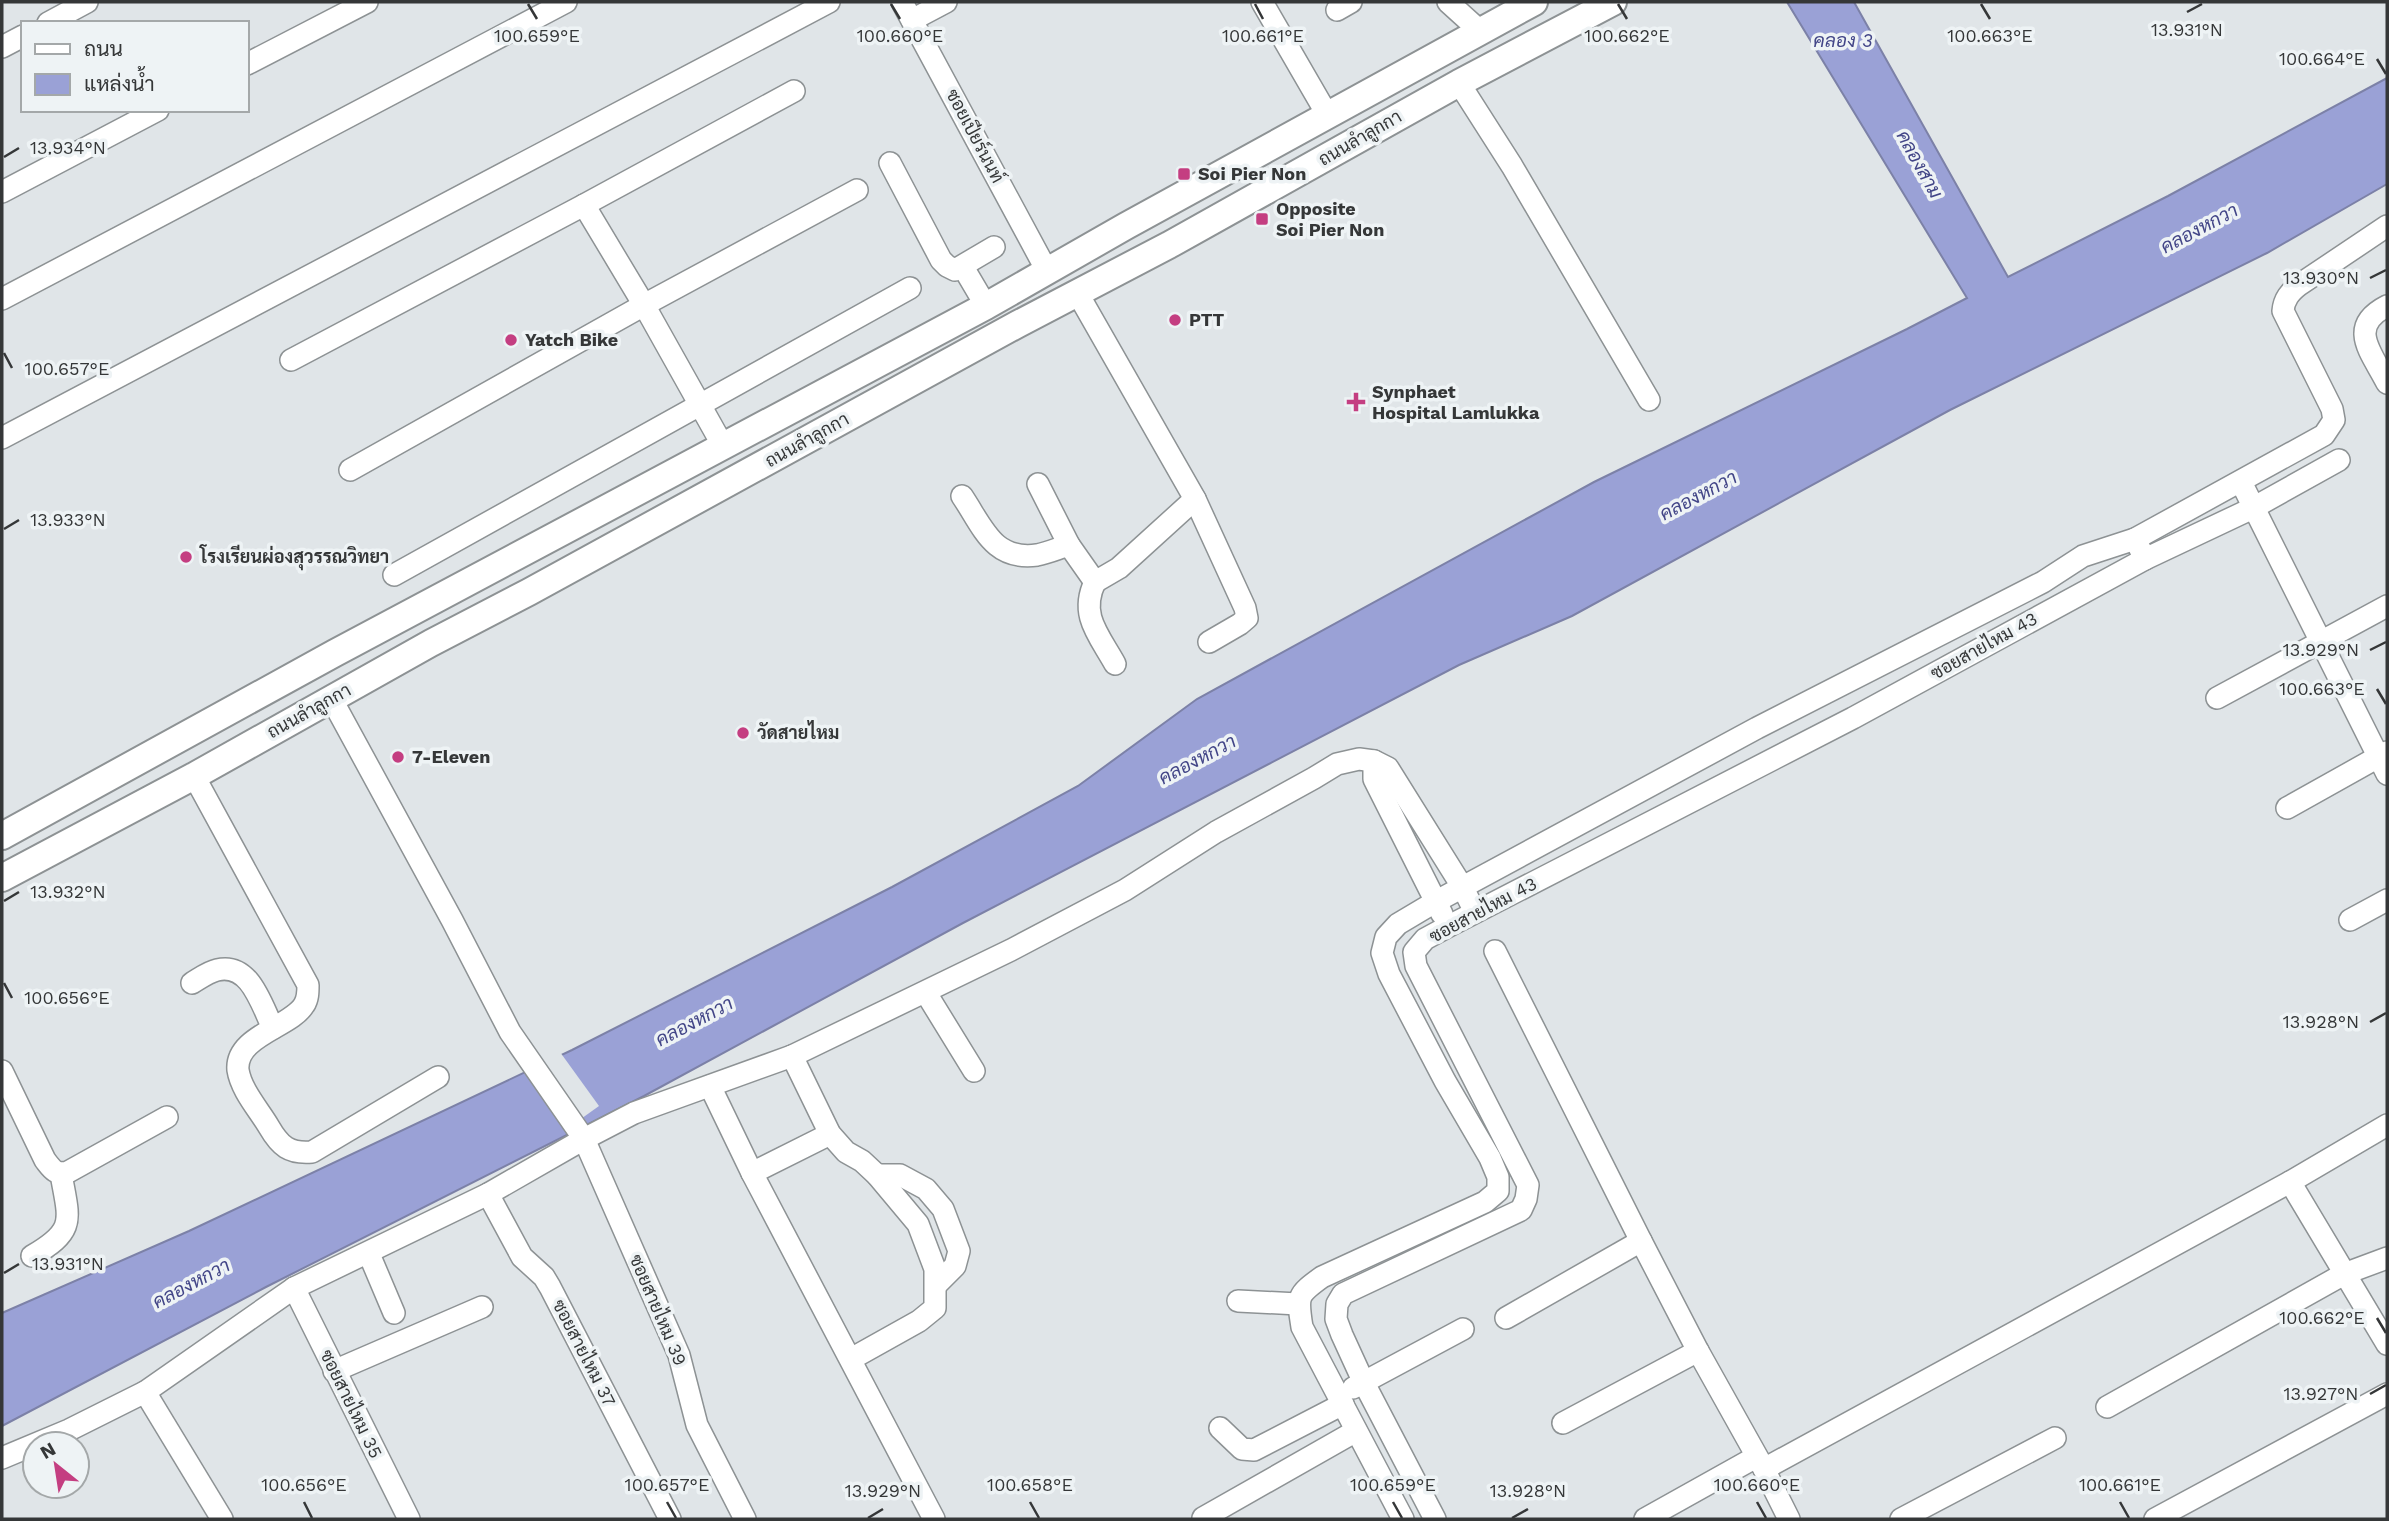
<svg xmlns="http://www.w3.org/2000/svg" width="2389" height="1521" font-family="'Work Sans',Sarabun,sans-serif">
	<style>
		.water { fill: #9aa1d6; stroke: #7c81a7; stroke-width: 2 }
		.pier { fill: #e0e5e8 }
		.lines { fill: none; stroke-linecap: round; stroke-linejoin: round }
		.minor-casing { stroke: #8d9294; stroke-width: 24 }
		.major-casing { stroke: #8d9294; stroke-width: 30 }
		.minor { stroke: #fff; stroke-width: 21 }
		.major { stroke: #fff; stroke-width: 26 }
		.ticks { fill: none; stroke: #353738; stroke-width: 2.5 }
		.poi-dot { fill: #c43e81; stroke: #eef3f5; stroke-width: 2.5 }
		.labels { text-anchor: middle; stroke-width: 7; stroke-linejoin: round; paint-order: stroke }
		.street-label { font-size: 18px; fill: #353738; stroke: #eef3f5 }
		.poi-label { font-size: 18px; font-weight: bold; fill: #353738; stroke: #eef3f5; text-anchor: start }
		.water-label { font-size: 19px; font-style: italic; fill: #424587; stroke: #eef3f5 }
		.ticks-label { font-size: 18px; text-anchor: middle; fill: #353738; stroke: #eef3f5; stroke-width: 7; stroke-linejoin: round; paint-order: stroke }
	</style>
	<rect width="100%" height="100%" fill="#e0e5e8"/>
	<!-- water -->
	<polygon class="water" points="1787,2 1854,2 2008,277 2168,196 2387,78 2387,184 2267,253 1950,410 1572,616 1459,665 963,923 644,1096 266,1287 2,1426 2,1313 189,1231 572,1050 892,887 1078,786 1197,699 1594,482 1907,329 1967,298"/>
	<!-- pier -->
	<polygon class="pier" points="560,1052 599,1106 578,1121 537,1063"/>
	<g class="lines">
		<defs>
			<g id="minor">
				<polyline points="902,2 1047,271"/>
				<polyline points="1262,2 1328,116"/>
				<polyline points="1448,2 1480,31"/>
				<polyline points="1337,10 1351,2"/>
				<polyline points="912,20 946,2"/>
				<polyline points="48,23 87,2"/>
				<polyline points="2,47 23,36"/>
				<polyline points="247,64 367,2"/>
				<polyline points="1459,83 1512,166 1649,400"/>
				<polyline points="890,163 941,260 947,266 955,270 994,247"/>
				<polyline points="2,192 158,110"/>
				<polyline points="584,205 644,305 723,446"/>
				<polyline points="963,267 986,306"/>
				<polyline points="1078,294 1195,499 1245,608 1247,618 1240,624 1209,642"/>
				<polyline points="2,299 566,2"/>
				<path d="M2387,306C2346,327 2372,353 2387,383"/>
				<polyline points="291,360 584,205 794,91"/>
				<polyline points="2,438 829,2"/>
				<polyline points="350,470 644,305 857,190"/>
				<polyline points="2241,482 2387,774"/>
				<polyline points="1038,484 1069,545"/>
				<path d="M962,496C983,527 993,561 1037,555C1048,553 1059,548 1069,545L1095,582L1119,568L1195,499"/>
				<polyline points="2145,559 2253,508 2339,460"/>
				<polyline points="394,575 910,288"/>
				<path d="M1095,582C1079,615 1099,635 1115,664"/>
				<polyline points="331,698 452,920 510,1032 584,1139 679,1355 697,1425 745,1519"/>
				<polyline points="2217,698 2387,606"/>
				<polyline points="1374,761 1374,779 1442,914"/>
				<path d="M194,776L308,985C308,992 308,999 304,1005C291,1027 235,1036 238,1070C241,1090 259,1110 269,1127C280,1146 289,1154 312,1152L438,1077"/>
				<polyline points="2287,808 2387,752"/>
				<polyline points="2350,920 2387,900"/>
				<polyline points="1495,951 1641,1241 1698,1351 1764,1469"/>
				<path d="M192,983C199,979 208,972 217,970C250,962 261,1004 273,1028"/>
				<polyline points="926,993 974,1071"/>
				<polyline points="792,1056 830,1134 846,1152 862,1161 877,1175 918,1224 935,1269 935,1308 919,1321 851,1359"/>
				<path d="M2,1071L45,1160C52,1169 55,1175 68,1172L167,1117"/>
				<polyline points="710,1086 752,1173 934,1519"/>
				<polyline points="752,1173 830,1134"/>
				<polyline points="877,1175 900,1175 926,1189 943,1209 959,1251 955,1266 937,1284"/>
				<polyline points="2290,1182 2387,1344"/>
				<polyline points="488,1194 522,1257 544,1277 550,1287 670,1519"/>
				<polyline points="369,1254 394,1313"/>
				<path d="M32,1256C77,1230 69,1220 61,1174"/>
				<polyline points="294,1288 409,1519"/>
				<polyline points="1238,1301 1298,1304"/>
				<polyline points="1506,1318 1641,1241"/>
				<polyline points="334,1371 482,1307"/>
				<polyline points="1353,1388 1463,1329"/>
				<polyline points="145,1392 222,1519"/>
				<polyline points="2107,1407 2344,1274 2387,1258"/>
				<polyline points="1563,1423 1698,1351"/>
				<polyline points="1220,1428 1242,1449 1254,1450 1343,1404"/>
				<polyline points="2,1458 69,1430 145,1392 294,1288 488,1194 584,1139 634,1113 792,1056 1011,950 1125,890 1216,832 1314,778 1337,764 1359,759 1374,761 1388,768 1463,888 1475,912"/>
				<polyline points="1203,1518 1356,1431"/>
				<path d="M1403,1519L1302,1327C1297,1296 1297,1295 1322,1277L1485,1202L1498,1191V1177L1490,1158L1445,1081L1389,974L1382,953L1386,937L1398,924L1435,902L1757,728L2043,582L2083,556L2135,539L2324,435L2334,420L2332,409L2283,311C2284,299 2290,292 2299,285L2387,226"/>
				<polyline points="1435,1519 1364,1383 1342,1335 1336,1319 1337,1304 1343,1294 1521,1210 1526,1199 1528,1185 1416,966 1414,952 1425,939 1449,926 1853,718 2145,559 2135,539"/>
				<polyline points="1645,1519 1756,1457"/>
				<polyline points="1789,1519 1764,1469 2290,1182 2387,1125"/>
				<polyline points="1901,1519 2055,1438"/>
				<polyline points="2155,1519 2387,1394"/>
			</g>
			<g id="major">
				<polyline points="2,836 335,653 986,306 1126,226 1534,2"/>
				<polyline points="2,878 194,776 431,643 529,592 1018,324 1169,245 1459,83 1613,2"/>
			</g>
		</defs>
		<!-- minor casing -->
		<use href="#minor" class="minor-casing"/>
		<!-- major casing -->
		<use href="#major" class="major-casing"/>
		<!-- minor -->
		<use href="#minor" class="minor"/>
		<!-- major -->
		<use href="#major" class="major"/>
	</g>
	<!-- ticks -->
	<path class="ticks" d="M528,4L537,19M891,4L900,19M1255,4L1263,19M1618,4L1627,19M1981,4L1990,19M2187,12L2202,4M2377,59L2386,74M4,157L19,148M2370,278L2386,270M4,353L12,368M4,529L19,520M2370,650L2386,642M2377,689L2386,704M4,901L19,892M4,983L12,998M2370,1022L2386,1013M4,1273L19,1264M2377,1318L2386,1333M2370,1394L2386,1385M304,1502L312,1518M667,1502L676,1518M1030,1502L1039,1518M1393,1502L1402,1518M1757,1502L1766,1518M2120,1502L2129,1518M868,1518L883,1509M1512,1518L1528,1509"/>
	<!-- markers -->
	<g class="poi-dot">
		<rect x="1177" y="167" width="14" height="14" rx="3.5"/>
		<rect x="1255" y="212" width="14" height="14" rx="3.5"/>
		<circle cx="1175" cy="320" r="7"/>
		<circle cx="511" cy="340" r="7"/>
		<path d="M1352.5 391.5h7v7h7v7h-7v7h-7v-7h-7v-7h7z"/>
		<circle cx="186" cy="557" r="7"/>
		<circle cx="743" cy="733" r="7"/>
		<circle cx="398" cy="757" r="7"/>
	</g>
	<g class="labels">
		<!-- street labels -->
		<g class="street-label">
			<text transform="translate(975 136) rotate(62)" y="6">ซอยเปียร์นนท์</text>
			<text transform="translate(1360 138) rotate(-30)" y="6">ถนนลำลูกกา</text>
			<text transform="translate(807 440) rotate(-29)" y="6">ถนนลำลูกกา</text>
			<text transform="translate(1984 646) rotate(-29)" y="6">ซอยสายไหม 43</text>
			<text transform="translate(309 711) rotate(-29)" y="6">ถนนลำลูกกา</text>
			<text transform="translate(1483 910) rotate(-28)" y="6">ซอยสายไหม 43</text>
			<text transform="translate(658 1310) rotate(67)" y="6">ซอยสายไหม 39</text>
			<text transform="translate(584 1353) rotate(63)" y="6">ซอยสายไหม 37</text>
			<text transform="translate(351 1404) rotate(64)" y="6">ซอยสายไหม 35</text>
		</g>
		<!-- poi labels -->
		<g class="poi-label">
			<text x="1198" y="180">Soi Pier Non</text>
			<text x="1276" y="215">Opposite<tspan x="1276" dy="21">Soi Pier Non</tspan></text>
			<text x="1189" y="326">PTT</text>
			<text x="525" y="346">Yatch Bike</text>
			<text x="1372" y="398">Synphaet<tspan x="1372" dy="21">Hospital Lamlukka</tspan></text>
			<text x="200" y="563">โรงเรียนผ่องสุวรรณวิทยา</text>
			<text x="757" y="739">วัดสายไหม</text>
			<text x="412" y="763">7-Eleven</text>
		</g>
		<!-- water labels -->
		<g class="water-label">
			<text x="1843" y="47">คลอง 3</text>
			<text transform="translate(1920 164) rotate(61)" y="7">คลองสาม</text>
			<text transform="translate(2199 228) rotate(-28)" y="7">คลองหกวา</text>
			<text transform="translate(1698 495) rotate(-28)" y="7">คลองหกวา</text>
			<text transform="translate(1197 759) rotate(-28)" y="7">คลองหกวา</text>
			<text transform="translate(694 1021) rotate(-28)" y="7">คลองหกวา</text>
			<text transform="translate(191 1283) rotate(-28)" y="7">คลองหกวา</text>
		</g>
	</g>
	<g class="ticks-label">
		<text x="2187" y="36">13.931°N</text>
		<text x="537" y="42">100.659°E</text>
		<text x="900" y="42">100.660°E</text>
		<text x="1263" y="42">100.661°E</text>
		<text x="1627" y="42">100.662°E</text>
		<text x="1990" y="42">100.663°E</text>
		<text x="2322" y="65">100.664°E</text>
		<text x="68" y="154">13.934°N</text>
		<text x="2321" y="284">13.930°N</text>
		<text x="67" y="375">100.657°E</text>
		<text x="68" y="526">13.933°N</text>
		<text x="2321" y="656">13.929°N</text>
		<text x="2322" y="695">100.663°E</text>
		<text x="68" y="898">13.932°N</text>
		<text x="67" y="1004">100.656°E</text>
		<text x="2321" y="1028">13.928°N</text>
		<text x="68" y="1270">13.931°N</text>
		<text x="2322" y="1324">100.662°E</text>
		<text x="2321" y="1400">13.927°N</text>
		<text x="304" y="1491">100.656°E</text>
		<text x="667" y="1491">100.657°E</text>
		<text x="1030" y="1491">100.658°E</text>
		<text x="1393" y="1491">100.659°E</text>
		<text x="1757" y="1491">100.660°E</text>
		<text x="2120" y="1491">100.661°E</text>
		<text x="883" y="1497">13.929°N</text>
		<text x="1528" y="1497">13.928°N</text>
	</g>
	<!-- border -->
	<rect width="2389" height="1521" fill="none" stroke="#353738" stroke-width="7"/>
	<!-- legend -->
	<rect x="21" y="21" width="228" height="91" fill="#eef3f5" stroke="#a4a8a9" stroke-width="2"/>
	<rect x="35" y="44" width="35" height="10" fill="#ffffff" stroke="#a4a8a9" stroke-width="2"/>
	<text x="84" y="56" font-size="21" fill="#353738">ถนน</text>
	<rect x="35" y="74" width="35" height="21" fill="#9aa1d6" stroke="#a4a8a9" stroke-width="2"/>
	<text x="84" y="91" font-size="21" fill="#353738">แหล่งน้ำ</text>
	<!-- north arrow -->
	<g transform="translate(56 1465) rotate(330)"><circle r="33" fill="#eef3f5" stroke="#a4a8a9" stroke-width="2"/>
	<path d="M0-5L12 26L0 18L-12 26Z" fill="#c43e81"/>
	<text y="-10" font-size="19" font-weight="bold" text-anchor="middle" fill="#353738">N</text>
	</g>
</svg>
